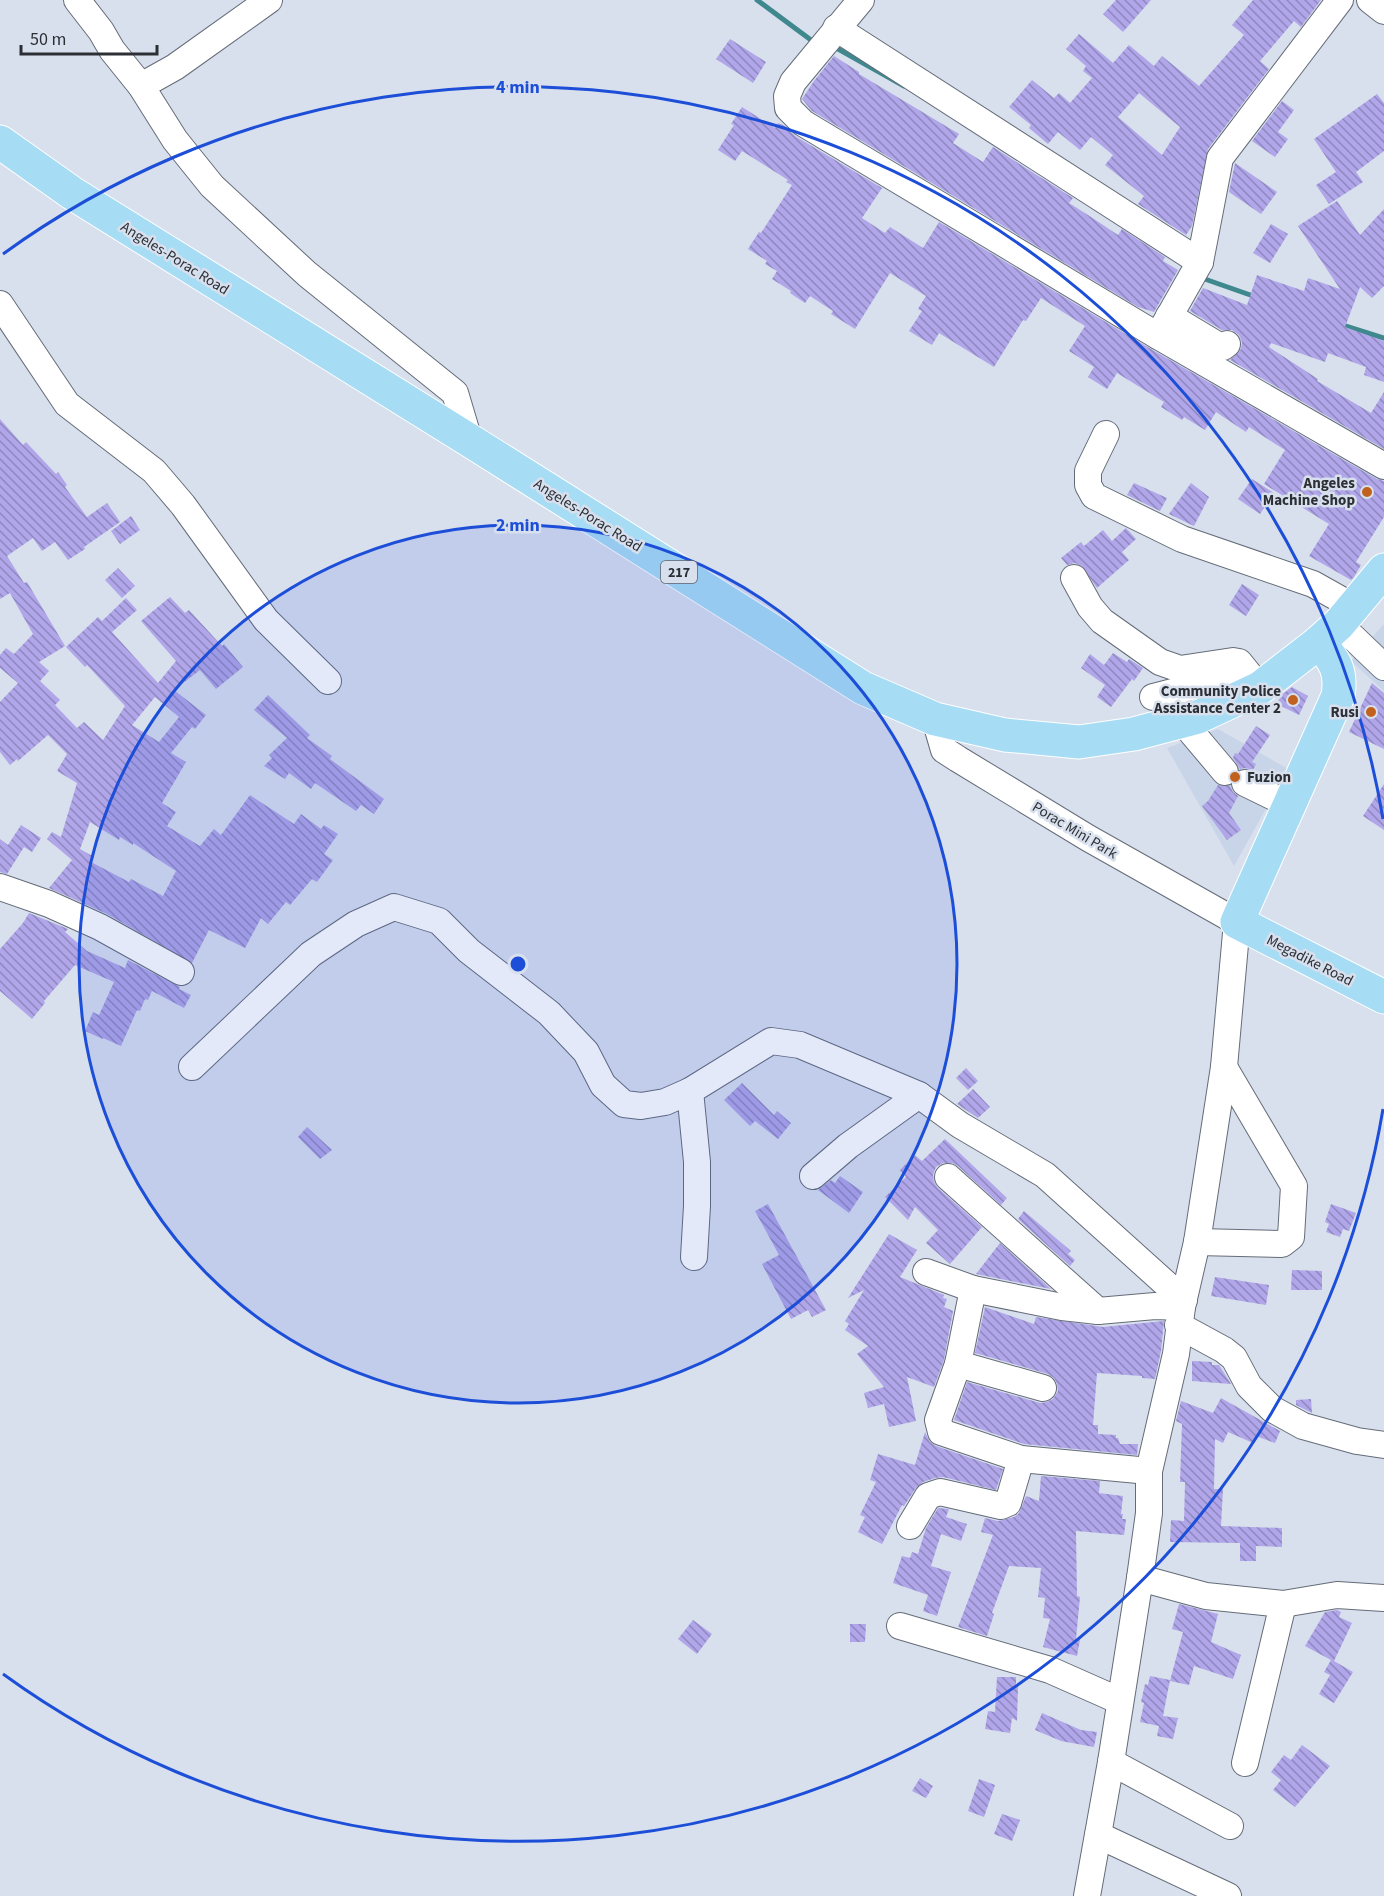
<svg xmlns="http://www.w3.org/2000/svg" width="1384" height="1896" font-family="'Source Sans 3',sans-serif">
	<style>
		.built { fill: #c8d4e7 }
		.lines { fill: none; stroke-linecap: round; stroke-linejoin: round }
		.stream { stroke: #3f898e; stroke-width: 5 }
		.building { fill: url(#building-back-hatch); fill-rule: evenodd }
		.minor-casing { stroke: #656c78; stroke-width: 28 }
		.major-casing { stroke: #fff; stroke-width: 35 }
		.minor { stroke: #fff; stroke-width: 26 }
		.major { stroke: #a7dcf5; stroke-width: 33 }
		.ring { fill: none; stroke: #1d4ed8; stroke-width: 3 }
		.poi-dot { fill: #c1611e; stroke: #d8e0ee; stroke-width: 2 }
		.labels { text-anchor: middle; stroke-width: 5; stroke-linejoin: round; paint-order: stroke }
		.shield { fill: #d8e0ee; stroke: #60646c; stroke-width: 1.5 }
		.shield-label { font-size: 14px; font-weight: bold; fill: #2c2f34 }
		.street-label { font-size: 15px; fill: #2c2f34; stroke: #d8e0ee }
		.poi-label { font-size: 15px; font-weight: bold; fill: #2c2f34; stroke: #d8e0ee; text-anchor: end }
		.centre { fill: #1d4ed8; stroke: #d8e0ee; stroke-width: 3 }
		.ring-label { font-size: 18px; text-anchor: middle; font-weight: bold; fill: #1d4ed8; stroke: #d8e0ee; stroke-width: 5; stroke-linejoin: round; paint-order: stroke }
	</style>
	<defs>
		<pattern id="building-back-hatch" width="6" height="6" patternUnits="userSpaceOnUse" patternTransform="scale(1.5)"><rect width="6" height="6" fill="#b0a6e9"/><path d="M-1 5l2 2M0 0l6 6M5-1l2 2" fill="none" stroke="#8f88be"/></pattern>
	</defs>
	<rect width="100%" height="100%" fill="#d8e0ee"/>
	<!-- built -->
	<g class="built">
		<polygon points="1384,624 1384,691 1351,661"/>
		<polygon points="1218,729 1288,769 1234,866 1167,748"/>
	</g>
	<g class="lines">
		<!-- stream -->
		<g class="stream">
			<polyline points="757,0 815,43"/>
			<polyline points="831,45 904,86"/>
			<polyline points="1199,277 1256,297"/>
			<polyline points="1339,324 1384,338"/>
		</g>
	</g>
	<!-- building -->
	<g class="building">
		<polygon points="1116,0 1151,0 1123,32 1103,14"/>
		<path d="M1253,0H1321L1301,27L1294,21L1260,61L1269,69L1208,149L1192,226L1186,235L1138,204L1144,196L1105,165L1113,155L1091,137L1080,150L1058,132L1048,144L1029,128L1031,125L1009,107L1032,80L1054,98L1059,93L1070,103L1092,78L1083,71L1086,66L1066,49L1079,34L1113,63L1129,45L1154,66L1162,56L1199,86L1244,35L1232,25ZM1139,93L1180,127L1162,155L1118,117Z"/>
		<polygon points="730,39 766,62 753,83 716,59"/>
		<polygon points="834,56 859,72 859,74 959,134 953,143 983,162 993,147 1073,198 1069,203 1088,215 1118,235 1122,229 1165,257 1163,261 1178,270 1154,312 1138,307 812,111 802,99 814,81"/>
		<polygon points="1377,94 1384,103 1384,151 1356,172 1363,182 1329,204 1316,185 1336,172 1314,139"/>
		<polygon points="1282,101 1294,110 1278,132 1288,139 1275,157 1252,141"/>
		<polygon points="742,107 775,128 778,123 785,126 795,136 882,188 862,218 885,233 890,227 923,248 939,222 1151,349 1377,479 1384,481 1384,517 1356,562 1361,565 1354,577 1351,580 1309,556 1329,524 1264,484 1285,450 1249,427 1246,432 1216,412 1205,430 1184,417 1182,420 1161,407 1164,402 1117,373 1107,389 1088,377 1094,367 1069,351 1085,326 1041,298 1026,321 1023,320 994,367 939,333 932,345 909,331 922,311 918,309 926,296 890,273 855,329 831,314 833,311 810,296 805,303 790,293 791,291 772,279 777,271 765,264 767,261 748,249 759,232 761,233 792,185 786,182 788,180 742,151 735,161 718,150 734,125 731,124"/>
		<polygon points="1235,163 1277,192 1261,214 1229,192"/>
		<polygon points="1337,201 1360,235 1384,209 1384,286 1372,298 1360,287 1345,327 1384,341 1384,382 1364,375 1366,367 1328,353 1325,362 1271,343 1269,347 1318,379 1317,381 1371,413 1384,392 1384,449 1230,360 1241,349 1242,342 1239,335 1232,330 1222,330 1190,311 1203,288 1247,305 1257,275 1304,291 1308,278 1340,289 1298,226"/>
		<polygon points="1271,224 1288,234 1270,263 1253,253"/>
		<path d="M0,419L23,445L26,442L56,474L58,472L67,485L65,487L87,517L107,503L120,522L84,547L85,549L68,560L55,542L42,551L33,538L7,556L24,583L27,582L65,646L39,662L49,671L40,681L60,700L55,705L77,728L84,722L103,740L125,706L87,665L85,667L66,647L98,617L102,621L126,598L137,610L112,632L158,683L176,661L141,621L170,597L185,613L189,610L222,646L224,644L243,667L216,689L200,670L174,690L206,715L195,729L192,727L171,753L186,762L162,803L176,812L167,826L200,846L214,829L221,835L250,795L294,824L301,814L321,829L324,825L338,834L324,854L333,860L317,882L312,879L290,905L286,902L268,924L261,918L245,948L209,930L192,963L107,914L49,888L72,860L47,839L52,832L61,837L77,783L57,771L67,754L48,735L18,761L17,759L10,765L0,752V702L18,683L0,668V655L6,648L14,654L33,634L10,593L0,599ZM155,697L179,717L159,742L132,725ZM90,822L119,840L120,837L133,845V843L176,871L163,896L131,879L129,882L91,862L94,857L80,849Z"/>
		<polygon points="1252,479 1274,493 1260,514 1238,499"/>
		<polygon points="1134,483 1167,498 1160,511 1127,495"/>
		<polygon points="1191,483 1209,497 1194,526 1169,514"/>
		<polygon points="131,516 140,530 120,544 111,531"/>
		<polygon points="1126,528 1136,539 1122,552 1129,560 1097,588 1082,566 1075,563 1067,565 1061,558 1081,542 1084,546 1103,530 1112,541"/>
		<polygon points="118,568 135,586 122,598 105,580"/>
		<polygon points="1242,584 1259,595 1246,616 1229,605"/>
		<polygon points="1113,653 1127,662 1129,659 1143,668 1134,681 1132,679 1111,707 1097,697 1105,685 1081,668 1090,654 1104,665"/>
		<polygon points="1372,683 1384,693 1384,749 1349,732"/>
		<polygon points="1292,687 1308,696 1299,715 1277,704 1281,695"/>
		<polygon points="268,695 310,735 307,738 332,756 330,759 384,799 374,814 361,805 356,811 315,783 311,789 289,773 285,779 264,766 272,758 269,755 287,738 254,710"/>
		<polygon points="1256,726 1270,735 1252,762 1256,764 1253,770 1245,768 1240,769 1233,758 1235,753 1238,754"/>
		<polygon points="1384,784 1384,830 1363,816"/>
		<polygon points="1218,785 1230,786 1233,792 1238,796 1229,813 1241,830 1227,840 1202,806 1208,801"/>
		<polygon points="21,825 41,838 32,852 24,847 7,874 0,872 0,839 8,845"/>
		<polygon points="29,913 68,929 65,932 87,951 125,968 128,960 180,987 179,989 191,995 184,1008 152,991 148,1000 145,999 140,1011 137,1010 121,1046 103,1038 103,1039 85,1031 93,1012 99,1015 114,982 75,965 44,1001 45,1003 32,1019 0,991 0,949 23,923"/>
		<polygon points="966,1068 978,1081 968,1090 956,1078"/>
		<polygon points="742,1083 774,1115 777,1111 791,1123 778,1139 755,1121 750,1126 724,1100"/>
		<polygon points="973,1089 990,1107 978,1118 957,1104"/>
		<polygon points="307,1127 332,1150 320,1159 298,1137"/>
		<polygon points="945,1139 1007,1198 1001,1205 958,1166 952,1163 943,1163 936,1167 933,1175 934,1182 938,1188 982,1227 950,1264 926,1243 938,1230 915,1207 908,1220 885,1197 906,1177 900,1170 915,1155 922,1161"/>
		<polygon points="840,1176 863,1192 849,1213 818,1190 831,1180 835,1183"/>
		<polygon points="768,1204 826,1310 812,1317 808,1310 791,1319 762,1264 779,1255 755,1211"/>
		<polygon points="1331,1204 1356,1213 1349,1231 1343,1229 1340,1237 1326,1232 1329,1224 1325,1222"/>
		<polygon points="1024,1211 1071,1251 1068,1254 1075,1260 1070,1266 1018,1219"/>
		<polygon points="889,1234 917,1250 900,1277 944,1295 943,1298 947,1299 944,1307 953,1311 944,1360 934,1387 907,1377 916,1421 889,1427 884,1404 868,1408 864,1393 884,1387 857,1354 868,1346 845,1330 849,1324 845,1321 864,1290 848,1298"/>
		<polygon points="1000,1243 1051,1289 976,1274"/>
		<polygon points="1292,1270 1322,1271 1322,1290 1291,1290"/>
		<polygon points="1215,1277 1269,1285 1266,1305 1211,1296"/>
		<polygon points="985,1307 1034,1324 1036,1317 1103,1327 1164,1321 1161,1351 1155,1379 1142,1378 1142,1376 1097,1373 1093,1425 1098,1425 1098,1434 1116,1435 1116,1438 1118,1438 1120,1444 1138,1444 1137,1455 1024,1444 954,1420 967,1382 1040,1403 1047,1402 1053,1399 1058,1391 1057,1384 1054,1378 1048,1374 975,1353"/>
		<polygon points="1192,1361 1212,1362 1212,1365 1219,1365 1231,1384 1192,1381"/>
		<polygon points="1221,1398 1280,1431 1275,1443 1256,1436 1253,1443 1228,1432 1223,1443 1215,1439 1214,1489 1223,1489 1221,1526 1282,1528 1282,1547 1256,1546 1256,1561 1240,1561 1240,1543 1170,1542 1171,1520 1184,1521 1185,1482 1180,1482 1182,1424 1176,1421 1181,1401 1213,1413"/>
		<polygon points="1311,1399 1312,1413 1296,1405 1296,1400"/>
		<polygon points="925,1432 930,1442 936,1446 1003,1469 996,1490 943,1477 935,1478 923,1482 916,1488 904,1506 902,1505 882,1544 858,1532 865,1517 860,1515 876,1482 870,1480 878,1454 915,1465"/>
		<polygon points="1041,1476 1100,1481 1099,1493 1123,1496 1121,1514 1123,1514 1122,1519 1126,1519 1124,1535 1076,1531 1077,1596 1080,1597 1076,1639 1080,1640 1077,1656 1043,1647 1050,1619 1043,1618 1045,1598 1038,1597 1041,1568 1009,1566 992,1613 994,1614 987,1636 958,1627 993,1535 981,1532 985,1518 998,1521 1014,1517 1019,1513 1026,1496 1039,1501"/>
		<polygon points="938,1508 949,1509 946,1517 967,1524 961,1541 941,1534 931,1566 951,1572 937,1616 923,1611 928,1595 893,1583 902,1556 910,1558 912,1552 918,1554 926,1528"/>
		<polygon points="1179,1604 1218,1614 1211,1642 1241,1655 1233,1679 1194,1666 1189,1685 1170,1681 1183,1632 1172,1629"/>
		<polygon points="1337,1610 1341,1612 1339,1617 1352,1623 1334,1661 1353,1672 1334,1703 1319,1694 1330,1675 1324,1672 1331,1660 1305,1646 1325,1612"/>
		<polygon points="693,1620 712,1634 697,1654 678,1639"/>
		<polygon points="850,1624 866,1624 865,1642 850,1642"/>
		<polygon points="1150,1676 1170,1680 1163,1716 1178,1718 1173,1739 1157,1736 1159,1726 1140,1722 1144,1703 1141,1702 1145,1684 1148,1685"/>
		<polygon points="997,1677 1016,1677 1016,1687 1018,1687 1017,1721 1012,1718 1010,1733 985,1729 988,1711 995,1712"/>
		<polygon points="1042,1713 1081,1730 1097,1732 1094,1747 1061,1741 1035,1730"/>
		<polygon points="1302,1745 1330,1766 1295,1807 1273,1790 1281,1780 1271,1772 1284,1755 1291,1760"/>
		<polygon points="920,1778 933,1786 926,1798 912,1791"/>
		<polygon points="979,1779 995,1785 984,1817 968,1811"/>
		<polygon points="1002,1814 1020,1820 1012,1841 994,1834"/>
	</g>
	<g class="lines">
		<defs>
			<g id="minor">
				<polyline points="77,0 101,31 112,50 141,86 175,140 212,186 307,274 455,393 469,440"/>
				<polyline points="861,0 793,82 787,96 788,108 803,123 1158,336 1384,466"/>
				<polyline points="1370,0 1384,11"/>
				<polyline points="836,28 1200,262"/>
				<polyline points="141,86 175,67 269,0"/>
				<polyline points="0,304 67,404 154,471 183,505 266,620 328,681"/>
				<polyline points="1169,316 1219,346 1223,347 1227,344"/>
				<polyline points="1158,336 1200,262 1220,158 1340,0"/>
				<polyline points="1106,434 1088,471 1088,485 1094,496 1182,539 1313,584 1354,607"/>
				<polyline points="1074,578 1090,607 1102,621 1160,662 1180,669 1233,661 1239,662 1260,688"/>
				<polyline points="1339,624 1384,667"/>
				<polyline points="1153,697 1211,682 1241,669"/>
				<polyline points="935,719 944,750 958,759 1088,838 1237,922 1224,1067 1197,1242 1182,1307 1176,1354 1149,1471 1149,1513 1140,1578 1111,1762 1087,1896"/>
				<polyline points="1182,721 1225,772"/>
				<polyline points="1245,783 1288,804"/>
				<polyline points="0,887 49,904 100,927 181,972"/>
				<polyline points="192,1067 311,954 356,924 394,907 439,921 469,951 549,1013 586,1052 603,1085 624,1104 641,1106 665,1102 690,1091 771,1041 800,1045 919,1095 960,1125 1045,1175 1184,1300"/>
				<polyline points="690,1091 697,1162 697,1206 694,1257"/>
				<polyline points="813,1176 848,1146 919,1095"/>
				<polyline points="948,1177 1098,1311"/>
				<polyline points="1197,1242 1282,1244 1291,1237 1294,1186 1224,1067"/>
				<polyline points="926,1272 973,1289 1062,1307 1098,1311 1155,1306 1182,1307"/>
				<polyline points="973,1289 958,1364 938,1420 941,1432 1021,1459 1149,1471"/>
				<polyline points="1178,1325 1224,1350 1234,1358 1249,1386 1272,1409 1303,1426 1357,1441 1384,1445"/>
				<polyline points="958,1364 1043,1388"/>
				<polyline points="910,1526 928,1496 940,1492 1001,1506 1008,1503 1021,1459"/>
				<polyline points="1140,1578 1206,1596 1283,1604 1337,1595 1384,1598"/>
				<polyline points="900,1626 1050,1670 1120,1701"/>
				<polyline points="1111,1762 1230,1826"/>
				<polyline points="1245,1763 1283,1604"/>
				<polyline points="1098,1835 1228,1896"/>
			</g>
			<g id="major">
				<polyline points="0,142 72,193 469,440 863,688 935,719 1005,735 1079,742 1134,734 1198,717 1260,688 1318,643 1339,624 1384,570"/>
				<path d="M1318,643C1335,659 1342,672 1338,696L1237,922L1384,997"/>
			</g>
		</defs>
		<!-- minor casing -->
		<use href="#minor" class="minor-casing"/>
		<!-- major casing -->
		<use href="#major" class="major-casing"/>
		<!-- minor -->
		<use href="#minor" class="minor"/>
		<!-- major -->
		<use href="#major" class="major"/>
	</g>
	<!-- distance rings -->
	<circle cx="518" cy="964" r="439" fill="#1d4ed8" fill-opacity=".12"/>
	<g class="ring">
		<circle cx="518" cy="964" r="439"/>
		<path d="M1383 1109A877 877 0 0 1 3 1674M3 254A877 877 0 0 1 1383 819"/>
	</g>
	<!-- markers -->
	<g class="poi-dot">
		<circle cx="1367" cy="492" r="6"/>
		<circle cx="1293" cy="700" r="6"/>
		<circle cx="1371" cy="712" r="6"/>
		<circle cx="1235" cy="777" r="6"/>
	</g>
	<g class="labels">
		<!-- shield labels -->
		<rect class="shield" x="661" y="561" width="36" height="22" rx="4.5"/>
		<g class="shield-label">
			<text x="679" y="577">217</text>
		</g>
		<!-- street labels -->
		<g class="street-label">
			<text transform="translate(175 258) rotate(32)" y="5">Angeles-Porac Road</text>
			<text transform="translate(588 515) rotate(32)" y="5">Angeles-Porac Road</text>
			<text transform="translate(1075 830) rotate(31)" y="5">Porac Mini Park</text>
			<text transform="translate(1310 960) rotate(27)" y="5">Megadike Road</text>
		</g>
		<!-- poi labels -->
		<g class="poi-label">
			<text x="1355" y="488">Angeles<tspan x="1355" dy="17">Machine Shop</tspan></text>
			<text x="1281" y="696">Community Police<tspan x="1281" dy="17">Assistance Center 2</tspan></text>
			<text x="1359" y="717">Rusi</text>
			<text x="1247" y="782" text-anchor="start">Fuzion</text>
		</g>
	</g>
	<circle cx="518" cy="964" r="9" class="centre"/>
	<g class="ring-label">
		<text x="518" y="93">4 min</text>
		<text x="518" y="531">2 min</text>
	</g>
	<!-- scale -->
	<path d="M21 45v9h136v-9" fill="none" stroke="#2c2f34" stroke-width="3"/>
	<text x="30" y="45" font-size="18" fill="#2c2f34" stroke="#d8e0ee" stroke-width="4.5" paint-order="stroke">50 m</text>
</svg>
